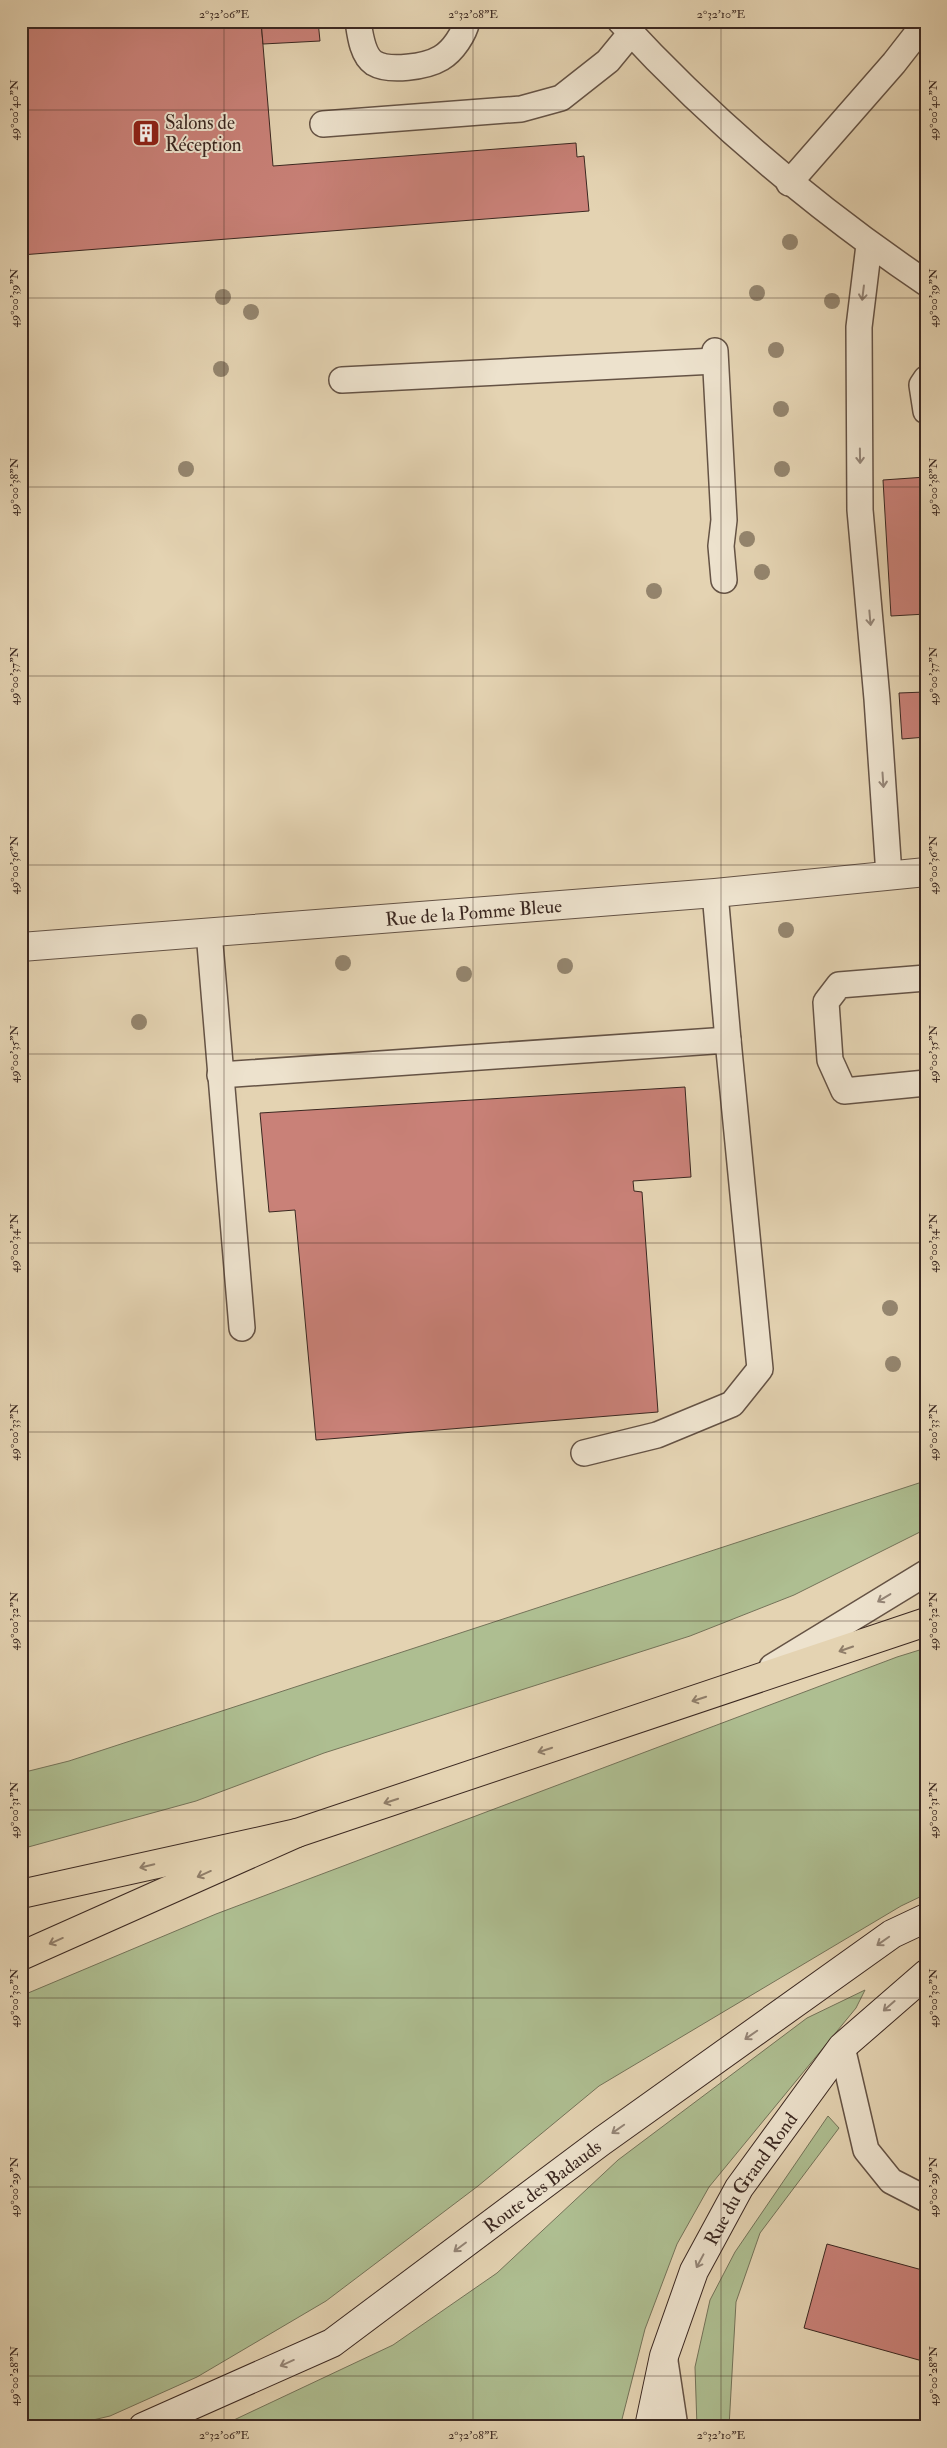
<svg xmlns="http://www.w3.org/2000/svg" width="947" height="2448" font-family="'IM FELL Double Pica',serif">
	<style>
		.green { fill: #aebe91; stroke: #747359 }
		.building { fill: #c98178; stroke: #3b2821 }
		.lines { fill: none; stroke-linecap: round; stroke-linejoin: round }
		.lane-casing { stroke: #655345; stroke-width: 28 }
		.street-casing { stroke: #655345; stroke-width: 30 }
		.secondary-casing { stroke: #3b2821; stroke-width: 30 }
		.primary-casing { stroke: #3b2821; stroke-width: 30 }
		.highway-casing { stroke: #3b2821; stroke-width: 30 }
		.lane { stroke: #ede2cd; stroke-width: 25 }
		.street { stroke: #ede2cd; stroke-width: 28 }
		.secondary { stroke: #ede2cd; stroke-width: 28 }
		.primary { stroke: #e4d3b2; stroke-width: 28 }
		.highway { stroke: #e4d3b2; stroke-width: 28 }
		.tree { fill: #94856e }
		.oneway { stroke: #948577 }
		.oneway2 { stroke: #907e6a }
		.ticks { fill: none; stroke: #3b2821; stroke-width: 1; stroke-opacity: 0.45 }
		.labels { text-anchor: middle; stroke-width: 4; stroke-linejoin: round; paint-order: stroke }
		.poi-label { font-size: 19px; fill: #3b2821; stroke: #ede2cd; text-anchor: start }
		.street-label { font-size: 19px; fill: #3b2821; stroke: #ede2cd }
		.neatline { fill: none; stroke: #3b2821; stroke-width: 2 }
		.ticks-label { font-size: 12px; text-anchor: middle; fill: #3b2821 }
	</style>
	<rect width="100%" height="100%" fill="#e4d3b2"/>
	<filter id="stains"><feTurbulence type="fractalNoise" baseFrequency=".004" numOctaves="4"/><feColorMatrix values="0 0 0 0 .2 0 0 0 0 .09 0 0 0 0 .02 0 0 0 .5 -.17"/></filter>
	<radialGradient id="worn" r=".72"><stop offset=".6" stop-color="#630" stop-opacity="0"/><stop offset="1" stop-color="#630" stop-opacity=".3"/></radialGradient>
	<!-- green -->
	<g class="green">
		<polygon points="922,1482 926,1486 926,1529 794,1595 690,1636 324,1753 196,1801 21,1849 21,1773 69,1761"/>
		<polygon points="926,1648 926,1894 901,1906 599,2086 478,2186 326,2301 197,2377 110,2416 63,2427 21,2427 21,1996 216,1914 897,1657"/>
		<polygon points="865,1990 856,2008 709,2187 677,2244 645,2329 620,2427 219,2427 393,2345 497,2273 618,2160 807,2018"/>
		<polygon points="828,2116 839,2128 760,2233 736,2302 729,2427 697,2427 695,2367 710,2300 735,2252"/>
	</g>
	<!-- building -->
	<g class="building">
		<polygon points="21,21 261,21 273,166 576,143 577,157 584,156 589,211 21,255 21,158 24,158 21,123"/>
		<polygon points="261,21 318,21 320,41 263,44"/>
		<polygon points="926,477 926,614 891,616 883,480"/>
		<polygon points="925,692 926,737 902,739 899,693"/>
		<polygon points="685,1087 691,1177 633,1181 634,1191 642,1192 658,1412 316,1440 295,1210 269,1212 260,1113"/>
		<polygon points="827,2244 926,2271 926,2362 804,2328"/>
	</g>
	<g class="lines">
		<defs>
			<g id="lane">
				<path d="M358,21C360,34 362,55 374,63C389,72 426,67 441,58C453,51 464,34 467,21"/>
				<path d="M620,21C712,121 814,207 926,283"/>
				<polyline points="323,124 521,109 561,98 608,61 631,33"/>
				<polyline points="789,183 894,63 926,22"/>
				<polyline points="869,245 859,327 860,510 877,699 889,875"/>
				<polyline points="715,351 724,520 721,546 724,580"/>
				<polyline points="926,379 922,385 926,411"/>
				<polyline points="342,380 715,361"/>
				<polyline points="715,893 728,1040"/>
				<polyline points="209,932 242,1328"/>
				<polyline points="926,978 839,985 826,1002 830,1060 844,1091 926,1083"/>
				<polyline points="220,1075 728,1040 760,1369 732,1404 657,1435 584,1453"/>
				<polyline points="772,1667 926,1573"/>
				<polyline points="842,2047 866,2150 891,2181 926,2199"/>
				<polyline points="665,2361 675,2427"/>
			</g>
			<g id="street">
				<path id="s1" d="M21,947L715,893L926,872"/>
			</g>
			<g id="secondary">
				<path id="s2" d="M143,2427L332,2343L602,2141L892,1934L926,1918"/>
				<path id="s3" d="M649,2427L664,2356L694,2271L739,2188L842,2047L926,1974"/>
			</g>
			<polyline id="primary" points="21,1956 297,1833 926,1622"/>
			<polyline id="highway" points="21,1894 297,1833"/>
		</defs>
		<!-- lane casing -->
		<use href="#lane" class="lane-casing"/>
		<!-- street casing -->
		<use href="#street" class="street-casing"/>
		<!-- secondary casing -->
		<use href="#secondary" class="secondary-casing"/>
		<!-- primary casing -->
		<use href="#primary" class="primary-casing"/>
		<!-- highway casing -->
		<use href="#highway" class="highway-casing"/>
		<!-- lane -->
		<use href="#lane" class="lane"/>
		<!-- street -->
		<use href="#street" class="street"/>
		<!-- secondary -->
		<use href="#secondary" class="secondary"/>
		<!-- primary -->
		<use href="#primary" class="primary"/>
		<!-- highway -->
		<use href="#highway" class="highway"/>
	</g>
	<!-- trees -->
	<g class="tree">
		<circle cx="790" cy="242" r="8"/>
		<circle cx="757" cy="293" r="8"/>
		<circle cx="223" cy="297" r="8"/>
		<circle cx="832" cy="301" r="8"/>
		<circle cx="251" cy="312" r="8"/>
		<circle cx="776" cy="350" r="8"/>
		<circle cx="221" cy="369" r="8"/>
		<circle cx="781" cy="409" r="8"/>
		<circle cx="186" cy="469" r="8"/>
		<circle cx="782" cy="469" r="8"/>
		<circle cx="747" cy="539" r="8"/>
		<circle cx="762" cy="572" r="8"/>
		<circle cx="654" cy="591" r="8"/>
		<circle cx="786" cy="930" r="8"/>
		<circle cx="343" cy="963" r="8"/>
		<circle cx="565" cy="966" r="8"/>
		<circle cx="464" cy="974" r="8"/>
		<circle cx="139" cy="1022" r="8"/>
		<circle cx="890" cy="1308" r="8"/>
		<circle cx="893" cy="1364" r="8"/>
	</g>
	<!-- one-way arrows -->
	<defs><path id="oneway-shaft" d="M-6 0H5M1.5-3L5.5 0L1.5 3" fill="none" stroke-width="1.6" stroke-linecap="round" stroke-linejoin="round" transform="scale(1.25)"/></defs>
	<g class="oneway">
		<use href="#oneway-shaft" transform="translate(863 293) rotate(97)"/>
		<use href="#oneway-shaft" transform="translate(860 456) rotate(89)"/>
		<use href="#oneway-shaft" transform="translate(870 618) rotate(85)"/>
		<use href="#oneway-shaft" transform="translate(883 780) rotate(86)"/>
		<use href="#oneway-shaft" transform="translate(884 1598) rotate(149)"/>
		<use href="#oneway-shaft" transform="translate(883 1941) rotate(145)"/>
		<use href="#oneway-shaft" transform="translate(889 2006) rotate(139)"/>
		<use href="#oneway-shaft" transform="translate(751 2035) rotate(145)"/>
		<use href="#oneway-shaft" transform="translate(618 2129) rotate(145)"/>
		<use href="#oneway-shaft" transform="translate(460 2247) rotate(143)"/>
		<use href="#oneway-shaft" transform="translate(700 2261) rotate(118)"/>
		<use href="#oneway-shaft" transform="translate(287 2363) rotate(156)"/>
	</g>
	<g class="oneway2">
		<use href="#oneway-shaft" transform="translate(846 1649) rotate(161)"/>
		<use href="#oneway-shaft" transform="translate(699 1699) rotate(162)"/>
		<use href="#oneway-shaft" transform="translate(545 1750) rotate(162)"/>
		<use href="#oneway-shaft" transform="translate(391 1801) rotate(162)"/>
		<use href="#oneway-shaft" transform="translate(147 1866) rotate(167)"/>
		<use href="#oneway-shaft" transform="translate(204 1874) rotate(156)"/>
		<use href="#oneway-shaft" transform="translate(56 1941) rotate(156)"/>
	</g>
	<!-- ticks -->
	<path class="ticks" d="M224,21V2427M473,21V2427M721,21V2427M21,110H926M21,298H926M21,487H926M21,676H926M21,865H926M21,1054H926M21,1243H926M21,1432H926M21,1621H926M21,1810H926M21,1998H926M21,2187H926M21,2376H926"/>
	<!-- icons -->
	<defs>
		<symbol id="building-square" viewBox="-11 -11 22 22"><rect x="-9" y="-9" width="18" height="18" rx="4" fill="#8f2418" stroke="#ede2cd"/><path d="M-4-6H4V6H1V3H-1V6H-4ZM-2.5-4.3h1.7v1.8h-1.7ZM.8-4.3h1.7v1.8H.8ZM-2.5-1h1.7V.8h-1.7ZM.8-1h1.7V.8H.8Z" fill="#fff"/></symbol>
	</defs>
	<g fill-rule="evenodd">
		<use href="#building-square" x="130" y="117" width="32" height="32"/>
	</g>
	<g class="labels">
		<!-- poi labels -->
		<g class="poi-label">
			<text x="165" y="129">Salons de<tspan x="165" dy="22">Réception</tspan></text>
		</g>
		<!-- street labels -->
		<g class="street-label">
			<text dy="7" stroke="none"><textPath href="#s1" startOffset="454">Rue de la Pomme Bleue</textPath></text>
			<text dy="7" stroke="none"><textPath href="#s3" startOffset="271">Rue du Grand Rond</textPath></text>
			<text dy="7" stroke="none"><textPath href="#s2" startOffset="469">Route des Badauds</textPath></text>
		</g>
	</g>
	<!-- margin -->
	<rect width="947" height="2448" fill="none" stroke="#e4d3b2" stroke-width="55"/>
	<rect x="28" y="28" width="892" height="2392" class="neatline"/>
	<g class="ticks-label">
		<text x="224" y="18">2°32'06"E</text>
		<text x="473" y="18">2°32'08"E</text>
		<text x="721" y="18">2°32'10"E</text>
		<text transform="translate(14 110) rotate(-90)" y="4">49°00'40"N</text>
		<text transform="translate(933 110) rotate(-90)" y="4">49°00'40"N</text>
		<text transform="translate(14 298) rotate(-90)" y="4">49°00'39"N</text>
		<text transform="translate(933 298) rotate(-90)" y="4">49°00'39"N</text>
		<text transform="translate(14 487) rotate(-90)" y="4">49°00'38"N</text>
		<text transform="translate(933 487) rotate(-90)" y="4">49°00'38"N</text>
		<text transform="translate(14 676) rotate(-90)" y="4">49°00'37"N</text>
		<text transform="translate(933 676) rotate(-90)" y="4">49°00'37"N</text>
		<text transform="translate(14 865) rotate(-90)" y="4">49°00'36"N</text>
		<text transform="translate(933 865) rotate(-90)" y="4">49°00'36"N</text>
		<text transform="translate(14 1054) rotate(-90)" y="4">49°00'35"N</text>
		<text transform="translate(933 1054) rotate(-90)" y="4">49°00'35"N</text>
		<text transform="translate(14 1243) rotate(-90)" y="4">49°00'34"N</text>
		<text transform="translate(933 1243) rotate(-90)" y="4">49°00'34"N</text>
		<text transform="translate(14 1432) rotate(-90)" y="4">49°00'33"N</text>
		<text transform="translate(933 1432) rotate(-90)" y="4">49°00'33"N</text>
		<text transform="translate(14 1621) rotate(-90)" y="4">49°00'32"N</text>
		<text transform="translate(933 1621) rotate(-90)" y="4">49°00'32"N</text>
		<text transform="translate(14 1810) rotate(-90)" y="4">49°00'31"N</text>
		<text transform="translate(933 1810) rotate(-90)" y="4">49°00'31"N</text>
		<text transform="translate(14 1998) rotate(-90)" y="4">49°00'30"N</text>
		<text transform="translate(933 1998) rotate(-90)" y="4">49°00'30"N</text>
		<text transform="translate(14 2187) rotate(-90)" y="4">49°00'29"N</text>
		<text transform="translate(933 2187) rotate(-90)" y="4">49°00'29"N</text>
		<text transform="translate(14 2376) rotate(-90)" y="4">49°00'28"N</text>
		<text transform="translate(933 2376) rotate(-90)" y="4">49°00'28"N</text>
		<text x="224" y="2439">2°32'06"E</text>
		<text x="473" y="2439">2°32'08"E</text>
		<text x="721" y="2439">2°32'10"E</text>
	</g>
	<rect width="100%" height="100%" filter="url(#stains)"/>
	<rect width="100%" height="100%" fill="url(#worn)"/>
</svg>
